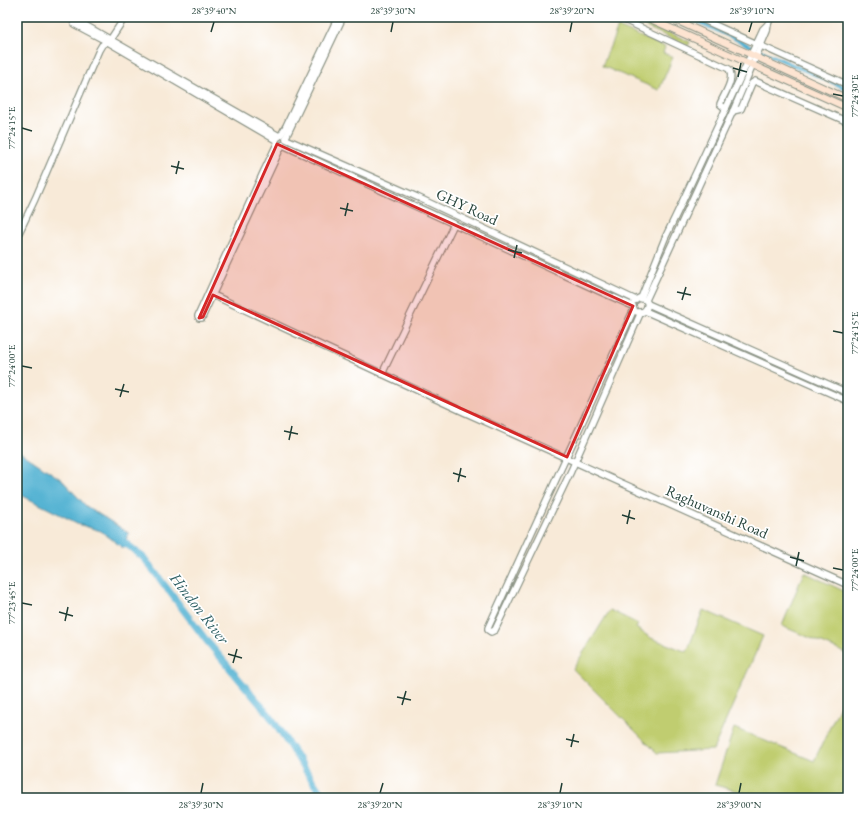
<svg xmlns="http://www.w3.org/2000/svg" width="865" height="815" font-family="'EB Garamond',serif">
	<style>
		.green { fill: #c0cd6f; stroke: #708552 }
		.water { fill: #55b3d3; stroke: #3a7884 }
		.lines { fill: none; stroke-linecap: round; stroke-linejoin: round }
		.canal { stroke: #55b3d3; stroke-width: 4 }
		.river { stroke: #55b3d3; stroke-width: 7 }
		.tertiary-casing { stroke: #8c9486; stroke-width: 8 }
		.secondary-casing { stroke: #8c9486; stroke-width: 8 }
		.tertiary { stroke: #fff; stroke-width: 5.5 }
		.secondary { stroke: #fde4d1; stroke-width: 6 }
		.marked { fill: #d62828; fill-opacity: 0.2; stroke: #d62828; stroke-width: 3; stroke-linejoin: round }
		.ticks { fill: none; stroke: #1f3d34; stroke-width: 1.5 }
		.labels { text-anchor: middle; stroke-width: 3.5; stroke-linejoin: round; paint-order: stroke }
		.street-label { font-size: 15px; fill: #1f3d34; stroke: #fff }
		.water-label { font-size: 16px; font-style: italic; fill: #2f6064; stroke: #fff }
		.neatline { fill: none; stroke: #1f3d34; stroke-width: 1.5 }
		.ticks-label { font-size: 10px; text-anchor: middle; fill: #1f3d34 }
	</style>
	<rect width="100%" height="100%" fill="#fff"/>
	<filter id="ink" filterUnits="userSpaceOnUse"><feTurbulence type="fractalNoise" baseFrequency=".025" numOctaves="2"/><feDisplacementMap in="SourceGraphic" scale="8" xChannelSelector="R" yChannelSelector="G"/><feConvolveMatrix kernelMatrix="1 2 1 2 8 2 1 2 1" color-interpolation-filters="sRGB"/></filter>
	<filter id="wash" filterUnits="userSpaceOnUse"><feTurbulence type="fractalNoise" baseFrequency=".012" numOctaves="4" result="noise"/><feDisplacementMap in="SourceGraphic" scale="16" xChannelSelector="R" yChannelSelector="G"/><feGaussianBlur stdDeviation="0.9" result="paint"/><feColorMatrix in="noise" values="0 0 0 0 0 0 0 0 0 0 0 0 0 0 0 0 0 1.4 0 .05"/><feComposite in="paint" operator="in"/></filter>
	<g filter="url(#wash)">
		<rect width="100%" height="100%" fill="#f8ead8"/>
		<!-- green -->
		<g class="green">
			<polygon points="624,17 635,17 690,42 688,46"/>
			<polygon points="618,27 665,47 663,53 673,57 659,90 602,66"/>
			<polygon points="804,572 848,593 848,654 782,626"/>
			<polygon points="610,610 638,624 636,628 651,638 687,652 703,610 763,636 713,750 657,753 573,669"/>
			<polygon points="848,689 848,798 763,798 715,785 734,728 814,761"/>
		</g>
		<!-- water -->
		<polygon class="water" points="17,450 62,480 86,506 129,533 123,548 101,531 81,525 17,493"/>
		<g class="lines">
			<!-- canal -->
			<polyline class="canal" points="688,17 732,37 754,48 848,89"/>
			<!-- river -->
			<polyline class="river" points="118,537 144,558 206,640 270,716 324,798"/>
		</g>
	</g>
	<g filter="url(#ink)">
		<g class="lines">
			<defs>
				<g id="tertiary">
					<path d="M618,17L729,69C735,80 724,94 720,104L726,109"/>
					<polyline points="697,17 848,85"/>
					<polyline points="733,111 741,109 752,83 755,81 848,122"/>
					<polyline points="286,137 343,17"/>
					<polyline points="277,138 281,135 286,126 338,17"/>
					<polyline points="286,139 417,197 636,300"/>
					<polyline points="276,140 108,42 74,24 73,20 76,20 279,136"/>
					<polyline points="277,144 263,173 198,316 199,318 202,318 204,313 282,145"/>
					<polyline points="283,145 599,291 633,306"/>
					<polyline points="17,237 35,199 99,50 102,45 110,40 125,17"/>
					<polyline points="213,295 464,412 848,585"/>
					<polyline points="641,298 665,238 678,211 763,29 768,24"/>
					<polyline points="634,301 639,298 646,300"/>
					<polyline points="648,304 848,393"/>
					<polyline points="634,309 488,628 488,630 491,632 495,630 571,471 641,312"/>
					<polyline points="645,311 848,401"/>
					<path d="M637,312H643C647,309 649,305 646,300L733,111L767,31L768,24L771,17"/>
					<polyline points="382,374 454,224"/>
				</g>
				<g id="secondary">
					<polyline points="646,17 848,108"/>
					<polyline points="669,17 848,99"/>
				</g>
			</defs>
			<!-- tertiary casing -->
			<use href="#tertiary" class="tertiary-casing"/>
			<!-- secondary casing -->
			<use href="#secondary" class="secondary-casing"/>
			<!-- tertiary -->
			<use href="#tertiary" class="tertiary"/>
			<!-- secondary -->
			<use href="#secondary" class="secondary"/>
		</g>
	</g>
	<!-- marked area -->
	<path class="marked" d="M277,144L633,306L567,457L213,295L203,317L199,318Z"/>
	<!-- ticks -->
	<path class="ticks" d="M211,32L214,22M391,32L393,22M570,32L572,22M749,32L752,22M733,68L747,72M738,77L741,63M833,94L843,96M22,128L32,131M171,166L184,169M176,174L179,161M340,208L353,211M345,216L348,203M508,250L522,253M514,258L517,245M677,292L691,295M682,300L686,287M833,331L843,333M22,366L32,368M115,389L129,392M120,397L124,384M284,431L298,434M289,440L292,426M453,473L466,477M458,482L461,468M622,515L635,519M627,524L630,510M790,557L804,561M796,566L799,552M833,568L843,570M22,603L32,605M59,612L73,616M65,621L68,607M228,654L242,658M233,663L237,649M397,697L411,700M402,705L406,691M566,739L579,742M571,747L574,734M201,793L203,783M380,793L383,783M560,793L562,783M739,793L741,783"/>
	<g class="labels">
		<!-- street labels -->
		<g class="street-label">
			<text transform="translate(467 207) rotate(25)" y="5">GHY Road</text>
			<text transform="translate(717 512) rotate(24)" y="5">Raghuvanshi Road</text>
		</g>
		<!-- water labels -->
		<g class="water-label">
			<text transform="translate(200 608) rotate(52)" y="6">Hindon River</text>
		</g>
	</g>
	<!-- margin -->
	<rect width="865" height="815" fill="none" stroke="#fff" stroke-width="44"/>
	<rect x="22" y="22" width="821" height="771" class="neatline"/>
	<g class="ticks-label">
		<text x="214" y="14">28°39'40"N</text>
		<text x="393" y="14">28°39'30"N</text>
		<text x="572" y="14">28°39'20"N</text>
		<text x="752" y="14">28°39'10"N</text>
		<text transform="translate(854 96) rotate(-90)" y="4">77°24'30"E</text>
		<text transform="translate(11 128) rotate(-90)" y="4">77°24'15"E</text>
		<text transform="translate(854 333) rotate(-90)" y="4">77°24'15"E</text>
		<text transform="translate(11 366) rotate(-90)" y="4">77°24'00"E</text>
		<text transform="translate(854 570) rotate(-90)" y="4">77°24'00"E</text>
		<text transform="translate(11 603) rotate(-90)" y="4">77°23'45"E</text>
		<text x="201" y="808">28°39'30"N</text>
		<text x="380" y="808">28°39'20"N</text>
		<text x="560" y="808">28°39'10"N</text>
		<text x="739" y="808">28°39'00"N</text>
	</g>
</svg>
